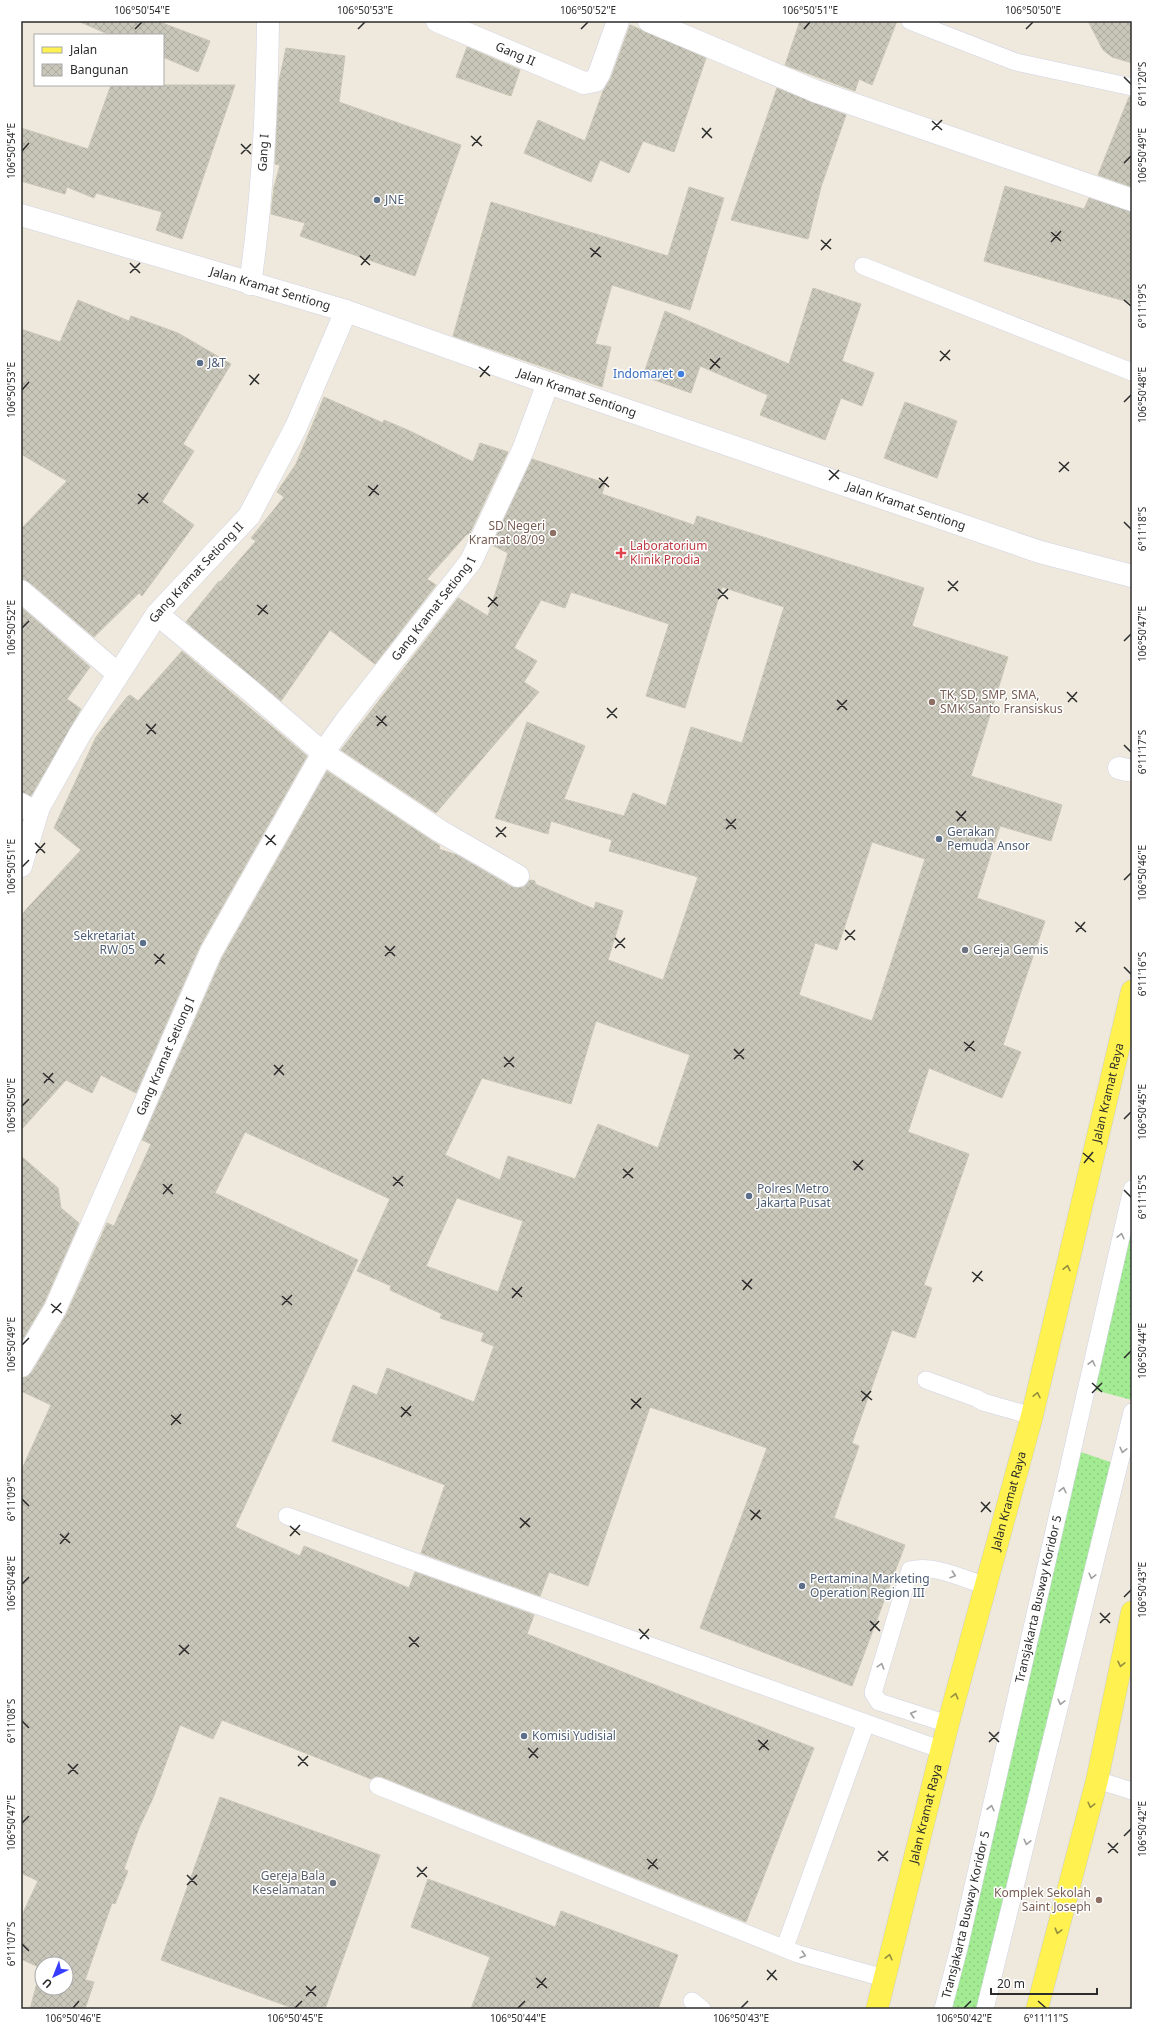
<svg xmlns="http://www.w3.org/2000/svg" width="1153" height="2030" font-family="'Noto Sans',sans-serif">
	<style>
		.grass { fill: url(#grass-dots) }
		.building { fill: url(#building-cross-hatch); stroke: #cac6b5; fill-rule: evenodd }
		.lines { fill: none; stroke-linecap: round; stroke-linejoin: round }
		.lane-casing { stroke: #d1d2e5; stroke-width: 18 }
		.street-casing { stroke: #d1d2e5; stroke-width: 23 }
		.secondary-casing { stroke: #d1d2e5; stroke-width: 23 }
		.primary-casing { stroke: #ccc; stroke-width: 23 }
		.lane { stroke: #fff; stroke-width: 17 }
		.street { stroke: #fff; stroke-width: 22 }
		.secondary { stroke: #fff; stroke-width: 22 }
		.primary { stroke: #fff250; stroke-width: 22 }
		.oneway { stroke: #a0a0a0 }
		.oneway2 { stroke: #958e3e }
		.ticks { fill: none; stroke: #2b2b2b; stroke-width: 1.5 }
		.service-dot { fill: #5c6f8a; stroke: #fff; stroke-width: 1.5 }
		.shop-dot { fill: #3f7fe0; stroke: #fff; stroke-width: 1.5 }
		.education-dot { fill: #8d6e63; stroke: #fff; stroke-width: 1.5 }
		.health-dot { fill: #e0444e; stroke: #fff; stroke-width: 1.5 }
		.worship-dot { fill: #6b7280; stroke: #fff; stroke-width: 1.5 }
		.labels { text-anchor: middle; stroke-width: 3; stroke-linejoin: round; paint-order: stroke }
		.street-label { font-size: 12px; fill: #2b2b2b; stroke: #fff }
		.service-label { font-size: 12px; fill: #4e5e75; stroke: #fff; text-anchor: start }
		.shop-label { font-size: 12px; fill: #366cbe; stroke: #fff; text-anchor: end }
		.education-label { font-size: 12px; fill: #785e54; stroke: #fff; text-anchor: end }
		.health-label { font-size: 12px; fill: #be3a42; stroke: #fff; text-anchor: start }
		.worship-label { font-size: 12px; fill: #5b616d; stroke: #fff; text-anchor: start }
		.neatline { fill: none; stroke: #2b2b2b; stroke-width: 1.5 }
		.ticks-label { font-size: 10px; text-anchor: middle; fill: #2b2b2b }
	</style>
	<defs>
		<pattern id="grass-dots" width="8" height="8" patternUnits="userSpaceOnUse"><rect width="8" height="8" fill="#a3eb93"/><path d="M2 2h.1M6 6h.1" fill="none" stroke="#8cca7f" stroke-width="1.8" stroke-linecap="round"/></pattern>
		<pattern id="building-cross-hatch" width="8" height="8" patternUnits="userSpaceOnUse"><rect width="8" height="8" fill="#c9c7ba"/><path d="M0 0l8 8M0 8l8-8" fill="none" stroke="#adaba0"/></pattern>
	</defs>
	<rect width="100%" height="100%" fill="#eee9dc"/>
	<!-- grass -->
	<g class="grass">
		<polygon points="1132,1189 1132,1400 1087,1388"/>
		<polygon points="1072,1449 1119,1465 985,2009 943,2009"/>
	</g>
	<!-- building -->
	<g class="building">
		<polygon points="78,21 157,21 210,41 198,72 163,57 163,35 110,35"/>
		<polygon points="800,21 897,21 872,85 859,79 855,91 785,65"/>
		<polygon points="1088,21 1132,21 1132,63 1112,57 1103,50"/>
		<polygon points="630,25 706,58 674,152 643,141 629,173 600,160 591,182 524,153 538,120 585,141 603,91 611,78"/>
		<polygon points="467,47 520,70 511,96 456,77"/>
		<polygon points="286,48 345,56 339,102 461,145 415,276 300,236 305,223 271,214 274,187 280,165 275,164 279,81"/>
		<polygon points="111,85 235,85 182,239 156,230 162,212 96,193 94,198 67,187 65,194 21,181 21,128 88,149"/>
		<polygon points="777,88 846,115 821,187 808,239 731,220"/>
		<polygon points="1129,97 1132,97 1132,187 1098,175"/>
		<polygon points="1005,186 1084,209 1089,198 1132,212 1132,303 984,261"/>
		<polygon points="689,187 724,198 690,310 612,285 595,344 611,347 602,387 453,336 491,202 668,256"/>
		<polygon points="813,288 861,304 842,361 874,373 862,406 841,398 825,440 760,415 768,395 700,366 691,393 643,376 665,311 789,364"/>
		<polygon points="78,300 129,321 131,316 178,333 231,364 183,444 194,451 162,502 194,525 142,596 139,593 94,637 29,582 21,579 21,529 67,481 21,454 21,329 60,342"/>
		<polygon points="324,397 383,423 384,420 410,431 473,462 480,443 508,452 469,535 467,534 427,579 436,585 375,664 330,630 281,701 186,622 219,581 220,582 256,541 251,538 284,497 277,492 296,464"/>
		<polygon points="905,402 957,421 937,478 884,458"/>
		<path d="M532,459L605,483L602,494L694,525L697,516L924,588L912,626L1008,657L971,776L1062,805L1051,841L1000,826L977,898L1045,921L1003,1045L1021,1052L1002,1098L929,1068L908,1132L969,1154L924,1285L932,1288L915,1338L892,1330L852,1443L859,1446L834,1518L905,1545L852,1686L700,1628L767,1448L650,1407L588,1586L549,1572L540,1596L421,1553L445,1485L332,1441L353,1385L377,1395L387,1368L474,1402L494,1346L481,1341L484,1333L440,1318L442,1314L390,1290L391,1286L357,1271L390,1199L245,1132L215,1193L358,1260L235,1527L300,1556L304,1546L409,1588L415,1572L534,1615L527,1634L814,1748L746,1922L382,1777L376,1776L371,1779L222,1720L213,1739L180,1725L153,1798L139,1828L124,1869L128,1871L115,1904L112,1903L85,1980L94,1982L85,2009H30L41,1968L21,1959V1917L38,1881L21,1873V1471L51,1405L21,1391V1378L27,1377L32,1372L66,1315L107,1223L114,1226L151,1144L142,1140L222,958L327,771L440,846L439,849L457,855L512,887L518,888L524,887L530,880L535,881V884L594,909L596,902L623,911L608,960L663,980L698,877L609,851L612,840L551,821L548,834L495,818L527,722L585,746L564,799L624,816L633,793L666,806L691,727L742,743L784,607L722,587L685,708L646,696L669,624L571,592L565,608L541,600L514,648L537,661L524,682L539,692L436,813L341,750L458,598L488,616L508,553L492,545ZM872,842L925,859L872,1021L799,995L815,943L837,950ZM596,1021L690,1055L658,1148L598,1124L575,1179L508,1156L500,1180L445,1155L482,1078L571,1104ZM457,1198L523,1221L498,1292L426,1266ZM42,1964H66V1988H42Z"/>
		<polygon points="21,607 90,667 67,699 81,709 31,796 21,792"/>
		<polygon points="182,651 307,756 200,946 136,1093 101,1075 92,1093 66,1080 21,1130 21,915 81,850 54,828 96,737 127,697 130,695 138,701"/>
		<polygon points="21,1156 58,1188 61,1208 79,1223 44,1303 21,1342"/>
		<polygon points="220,1797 380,1855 325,2009 295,2009 161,1960"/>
		<polygon points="428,1879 555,1927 561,1911 678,1955 658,2009 471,2009 490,1957 411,1927"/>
	</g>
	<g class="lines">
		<defs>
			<g id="lane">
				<polyline points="910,21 1016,62 1132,87"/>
				<polyline points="863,266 1132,372"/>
				<polyline points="926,1380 976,1398 983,1402 1032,1416"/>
				<polyline points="287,1516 942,1750"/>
				<path d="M948,1724L879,1702L873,1693L910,1570C934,1564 961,1578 984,1585"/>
				<polyline points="1097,1780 1132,1791"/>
				<polyline points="378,1786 798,1954 884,1978"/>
				<polyline points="785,1947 866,1723"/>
				<polyline points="692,2001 702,2009"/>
				<path id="s1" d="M943,2009L959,1948L1132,1189"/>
				<polyline points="985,2009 1132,1412"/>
			</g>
			<g id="street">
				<path id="s2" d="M437,21L584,83L595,81L599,74L618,21"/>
				<polyline points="649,21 815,91 1132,200"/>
				<path id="s3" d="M250,284C263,197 267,108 268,21"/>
				<polyline points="21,591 118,674"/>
				<polyline points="157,614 252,692 323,753 440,831 518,876"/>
				<polyline points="1119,768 1127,770"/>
				<polyline points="21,804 28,809 39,807"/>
				<path id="s4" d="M21,866L39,807L80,734L157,614L249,516L296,427L346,311"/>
				<path id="s5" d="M21,1366L55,1309L211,952L323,753L345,722L471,561L523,450L548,383"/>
			</g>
			<g id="secondary">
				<path id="s6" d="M21,215L346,311L548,383L1040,552L1132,576"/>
			</g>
			<g id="primary">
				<path id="s7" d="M877,2009L948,1724L1032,1416L1132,991"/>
				<polyline points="1037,2009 1097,1780 1132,1612"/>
			</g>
		</defs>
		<!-- lane casing -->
		<use href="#lane" class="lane-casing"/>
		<!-- street casing -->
		<use href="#street" class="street-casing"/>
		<!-- secondary casing -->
		<use href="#secondary" class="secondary-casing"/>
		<!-- primary casing -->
		<use href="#primary" class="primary-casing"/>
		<!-- lane -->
		<use href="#lane" class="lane"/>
		<!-- street -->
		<use href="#street" class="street"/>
		<!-- secondary -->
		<use href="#secondary" class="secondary"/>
		<!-- primary -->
		<use href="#primary" class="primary"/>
	</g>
	<!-- one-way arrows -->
	<defs><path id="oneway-chevron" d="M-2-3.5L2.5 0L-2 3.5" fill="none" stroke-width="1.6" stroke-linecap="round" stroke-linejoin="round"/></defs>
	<g class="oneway">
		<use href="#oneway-chevron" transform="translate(1121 1236) rotate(-77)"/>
		<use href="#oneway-chevron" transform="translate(1092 1363) rotate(-77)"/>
		<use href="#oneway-chevron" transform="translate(1123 1450) rotate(104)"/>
		<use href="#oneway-chevron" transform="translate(1063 1490) rotate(-77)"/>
		<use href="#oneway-chevron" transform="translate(953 1575) rotate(18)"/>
		<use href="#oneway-chevron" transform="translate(1092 1576) rotate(104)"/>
		<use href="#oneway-chevron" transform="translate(881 1666) rotate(-73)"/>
		<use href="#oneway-chevron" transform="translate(1061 1702) rotate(104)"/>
		<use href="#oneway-chevron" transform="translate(913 1714) rotate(-164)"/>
		<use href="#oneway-chevron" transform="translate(991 1808) rotate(-77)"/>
		<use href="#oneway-chevron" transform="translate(1027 1842) rotate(104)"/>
		<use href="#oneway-chevron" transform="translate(803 1955) rotate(17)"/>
	</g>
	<g class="oneway2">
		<use href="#oneway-chevron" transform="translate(1067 1268) rotate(-77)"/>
		<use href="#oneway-chevron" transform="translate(1037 1395) rotate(-77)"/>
		<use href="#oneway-chevron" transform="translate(1121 1664) rotate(102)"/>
		<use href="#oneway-chevron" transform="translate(955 1696) rotate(-75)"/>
		<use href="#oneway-chevron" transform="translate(1091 1805) rotate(104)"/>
		<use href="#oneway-chevron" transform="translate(1058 1931) rotate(105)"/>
		<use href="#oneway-chevron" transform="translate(889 1957) rotate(-76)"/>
	</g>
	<!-- ticks -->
	<path class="ticks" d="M135,29L142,22M358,29L365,22M581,29L588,22M804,29L810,22M1026,29L1033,22M1124,77L1131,84M932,121L942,130M702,128L712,138M932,130L942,120M471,136L482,146M702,138L711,128M241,144L251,154M472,146L481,136M22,151L29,143M241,154L251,144M1124,163L1131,156M1051,232L1061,241M821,240L831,249M1051,242L1061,231M590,248L601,257M821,250L831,239M360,256L370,265M591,257L600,247M130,263L140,273M361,265L370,255M130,273L140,263M1124,300L1131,306M940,351L950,360M710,359L720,368M940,361L950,350M479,367L490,376M710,369L720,358M249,375L259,384M480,377L489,366M250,385L259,374M22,390L29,382M1124,402L1131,395M1059,462L1069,471M829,470L839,479M1059,472L1069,462M599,478L609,487M829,480L839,470M368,486L379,495M599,488L608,477M138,494L148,503M369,496L378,485M138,504L148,493M1124,522L1131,529M948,581L958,591M718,589L728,599M948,591L958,581M488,597L498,606M718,599L728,589M257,605L268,614M488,607L497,597M258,615L267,605M22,628L29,621M1124,641L1131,634M1067,692L1077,702M837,700L847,710M1068,702L1077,692M607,708L617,718M837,710L847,700M376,716L387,726M607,718L617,708M146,724L156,734M377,726L386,716M147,734L156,724M1124,745L1131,752M956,811L966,821M726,819L736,829M957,821L966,811M496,827L506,837M726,829L736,819M265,835L276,845M496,837L506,827M35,843L45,853M266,845L275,835M36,853L45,843M22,867L29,860M1124,880L1131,873M1075,922L1086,932M845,930L855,940M1076,932L1085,922M615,938L625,948M845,940L855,930M385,946L395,956M615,948L625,938M154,954L165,964M385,956L395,946M155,964L164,954M1124,967L1131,974M964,1042L975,1051M734,1049L744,1059M965,1051L974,1041M504,1057L514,1067M734,1059L744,1049M274,1065L284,1075M504,1067L514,1057M43,1073L54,1083M274,1075L283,1065M44,1083L53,1073M22,1106L29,1099M1124,1119L1131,1112M1083,1153L1094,1162M853,1161L863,1170M1084,1163L1093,1152M623,1169L633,1178M854,1170L863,1160M393,1177L403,1186M623,1178L633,1168M163,1184L173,1194M393,1186L403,1176M1124,1190L1131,1197M163,1194L172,1184M972,1272L983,1281M742,1280L752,1289M973,1282L982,1271M512,1288L522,1297M743,1290L752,1279M282,1296L292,1305M512,1298L522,1287M51,1304L62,1313M282,1305L292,1295M52,1313L61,1303M22,1345L29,1338M1124,1358L1131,1351M1092,1383L1102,1392M861,1391L872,1400M1092,1393L1102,1383M631,1399L641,1408M862,1401L871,1391M401,1407L411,1416M631,1409L641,1398M171,1415L181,1424M401,1417L411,1406M171,1425L181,1414M22,1499L29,1506M981,1502L991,1512M750,1510L761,1519M981,1512L990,1502M520,1518L530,1527M751,1520L760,1510M290,1526L300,1535M520,1528L530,1518M60,1534L70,1543M290,1536L300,1525M60,1544L69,1533M22,1584L29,1577M1124,1597L1131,1590M1100,1613L1110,1623M870,1621L880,1631M1100,1623L1110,1613M639,1629L649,1639M870,1631L879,1621M409,1637L419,1647M640,1639L649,1629M179,1645L189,1654M409,1647L419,1637M179,1655L189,1645M22,1721L29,1728M989,1732L999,1742M758,1740L769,1750M989,1742L999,1732M528,1748L538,1758M759,1750L768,1740M298,1756L308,1766M529,1758L538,1748M68,1764L78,1774M298,1766L308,1756M68,1774L78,1764M22,1823L29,1816M1124,1836L1131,1829M1108,1843L1118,1853M878,1851L888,1861M1108,1853L1118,1843M647,1859L658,1869M878,1861L888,1851M417,1867L427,1877M648,1869L657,1859M187,1875L197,1885M417,1877L427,1867M187,1885L197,1875M22,1944L29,1951M767,1970L777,1980M536,1978L547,1988M767,1980L776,1970M306,1986L316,1996M537,1988L546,1978M306,1996L316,1986M1038,2001L1046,2008M73,2008L79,2001M295,2008L302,2001M518,2008L525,2001M741,2008L748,2001M964,2008L971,2001"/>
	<!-- markers -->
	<g class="service-dot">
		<circle cx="377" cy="200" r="4"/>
		<circle cx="200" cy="363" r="4"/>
		<circle cx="939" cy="839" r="4"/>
		<circle cx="143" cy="943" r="4"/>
		<circle cx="749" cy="1196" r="4"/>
		<circle cx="802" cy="1586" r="4"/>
		<circle cx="524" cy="1736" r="4"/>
	</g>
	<circle class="shop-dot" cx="681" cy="374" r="4"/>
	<g class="education-dot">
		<circle cx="553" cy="533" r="4"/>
		<circle cx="932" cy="702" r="4"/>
		<circle cx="1099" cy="1900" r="4"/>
	</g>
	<path class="health-dot" d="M619 547h4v4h4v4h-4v4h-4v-4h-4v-4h4z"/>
	<g class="worship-dot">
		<circle cx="965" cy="950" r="4"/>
		<circle cx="333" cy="1883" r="4"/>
	</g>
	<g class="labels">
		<!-- street labels -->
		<g class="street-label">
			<text dy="4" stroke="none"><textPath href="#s2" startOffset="85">Gang II</textPath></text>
			<text dy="4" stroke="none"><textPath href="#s3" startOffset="132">Gang I</textPath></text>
			<text dy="4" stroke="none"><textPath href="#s6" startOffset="260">Jalan Kramat Sentiong</textPath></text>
			<text dy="4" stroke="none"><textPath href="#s6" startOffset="584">Jalan Kramat Sentiong</textPath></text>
			<text dy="4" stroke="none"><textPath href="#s6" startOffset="932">Jalan Kramat Sentiong</textPath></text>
			<text dy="4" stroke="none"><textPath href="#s4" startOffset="345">Gang Kramat Setiong II</textPath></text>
			<text dy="4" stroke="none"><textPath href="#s5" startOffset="866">Gang Kramat Setiong I</textPath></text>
			<text dy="4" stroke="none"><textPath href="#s5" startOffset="342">Gang Kramat Setiong I</textPath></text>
			<text dy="4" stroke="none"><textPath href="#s7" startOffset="945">Jalan Kramat Raya</textPath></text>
			<text dy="4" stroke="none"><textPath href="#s7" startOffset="525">Jalan Kramat Raya</textPath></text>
			<text dy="4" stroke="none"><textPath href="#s1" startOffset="421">Transjakarta Busway Koridor 5</textPath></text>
			<text dy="4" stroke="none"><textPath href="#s7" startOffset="201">Jalan Kramat Raya</textPath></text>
			<text dy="4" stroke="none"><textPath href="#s1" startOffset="97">Transjakarta Busway Koridor 5</textPath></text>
		</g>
		<!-- service labels -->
		<g class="service-label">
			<text x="385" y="204">JNE</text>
			<text x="208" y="367">J&amp;T</text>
			<text x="947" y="836">Gerakan<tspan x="947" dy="14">Pemuda Ansor</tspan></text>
			<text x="135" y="940" text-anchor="end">Sekretariat<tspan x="135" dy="14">RW 05</tspan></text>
			<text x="757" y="1193">Polres Metro<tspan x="757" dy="14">Jakarta Pusat</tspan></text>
			<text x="810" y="1583">Pertamina Marketing<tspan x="810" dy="14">Operation Region III</tspan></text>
			<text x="532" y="1740">Komisi Yudisial</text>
		</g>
		<!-- shop labels -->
		<g class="shop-label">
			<text x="673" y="378">Indomaret</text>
		</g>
		<!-- education labels -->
		<g class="education-label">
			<text x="545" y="530">SD Negeri<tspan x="545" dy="14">Kramat 08/09</tspan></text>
			<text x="940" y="699" text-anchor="start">TK, SD, SMP, SMA,<tspan x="940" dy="14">SMK Santo Fransiskus</tspan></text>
			<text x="1091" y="1897">Komplek Sekolah<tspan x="1091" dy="14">Saint Joseph</tspan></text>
		</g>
		<!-- health labels -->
		<g class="health-label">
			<text x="630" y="550">Laboratorium<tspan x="630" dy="14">Klinik Prodia</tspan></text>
		</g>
		<!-- worship labels -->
		<g class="worship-label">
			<text x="973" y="954">Gereja Gemis</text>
			<text x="325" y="1880" text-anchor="end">Gereja Bala<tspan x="325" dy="14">Keselamatan</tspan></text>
		</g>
	</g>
	<!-- border -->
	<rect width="1153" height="2030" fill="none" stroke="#ffffff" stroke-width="44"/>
	<!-- legend -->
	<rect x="34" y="34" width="130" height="52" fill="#ffffff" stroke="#aaaaaa"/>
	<rect x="42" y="47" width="20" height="6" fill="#fff250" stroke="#aaaaaa"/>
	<text x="70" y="54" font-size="12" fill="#2b2b2b">Jalan</text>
	<rect x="42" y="64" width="20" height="12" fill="url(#building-cross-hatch)" stroke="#aaaaaa"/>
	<text x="70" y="74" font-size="12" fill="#2b2b2b">Bangunan</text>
	<!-- north arrow -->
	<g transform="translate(54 1976) rotate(223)"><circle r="19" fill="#ffffff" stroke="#aaaaaa"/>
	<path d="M0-3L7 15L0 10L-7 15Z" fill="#383eff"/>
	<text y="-6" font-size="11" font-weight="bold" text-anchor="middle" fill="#2b2b2b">U</text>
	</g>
	<!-- scale -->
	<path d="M991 1988v6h106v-6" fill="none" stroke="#2b2b2b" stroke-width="2"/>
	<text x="997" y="1988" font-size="12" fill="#2b2b2b" stroke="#ffffff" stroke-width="3" paint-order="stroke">20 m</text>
	<rect x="22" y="22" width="1109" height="1986" class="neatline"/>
	<g class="ticks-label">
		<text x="142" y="14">106°50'54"E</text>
		<text x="365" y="14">106°50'53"E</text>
		<text x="588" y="14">106°50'52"E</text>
		<text x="810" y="14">106°50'51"E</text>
		<text x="1033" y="14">106°50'50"E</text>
		<text transform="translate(1142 84) rotate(-90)" y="4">6°11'20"S</text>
		<text transform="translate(11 151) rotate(-90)" y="4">106°50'54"E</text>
		<text transform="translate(1142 156) rotate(-90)" y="4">106°50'49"E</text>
		<text transform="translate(1142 306) rotate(-90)" y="4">6°11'19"S</text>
		<text transform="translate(11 390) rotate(-90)" y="4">106°50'53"E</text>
		<text transform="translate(1142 395) rotate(-90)" y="4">106°50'48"E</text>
		<text transform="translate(1142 529) rotate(-90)" y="4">6°11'18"S</text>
		<text transform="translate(11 628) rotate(-90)" y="4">106°50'52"E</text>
		<text transform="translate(1142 634) rotate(-90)" y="4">106°50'47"E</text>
		<text transform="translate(1142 752) rotate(-90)" y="4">6°11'17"S</text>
		<text transform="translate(11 867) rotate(-90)" y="4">106°50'51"E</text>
		<text transform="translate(1142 873) rotate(-90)" y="4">106°50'46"E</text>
		<text transform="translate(1142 974) rotate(-90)" y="4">6°11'16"S</text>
		<text transform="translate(11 1106) rotate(-90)" y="4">106°50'50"E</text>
		<text transform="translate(1142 1112) rotate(-90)" y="4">106°50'45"E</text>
		<text transform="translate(1142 1197) rotate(-90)" y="4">6°11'15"S</text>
		<text transform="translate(11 1345) rotate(-90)" y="4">106°50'49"E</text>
		<text transform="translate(1142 1351) rotate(-90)" y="4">106°50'44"E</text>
		<text transform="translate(11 1499) rotate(-90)" y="4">6°11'09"S</text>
		<text transform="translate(11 1584) rotate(-90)" y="4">106°50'48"E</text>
		<text transform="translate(1142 1590) rotate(-90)" y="4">106°50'43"E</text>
		<text transform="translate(11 1721) rotate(-90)" y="4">6°11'08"S</text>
		<text transform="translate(11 1823) rotate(-90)" y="4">106°50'47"E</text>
		<text transform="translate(1142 1829) rotate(-90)" y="4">106°50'42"E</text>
		<text transform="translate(11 1944) rotate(-90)" y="4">6°11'07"S</text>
		<text x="73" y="2022">106°50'46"E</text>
		<text x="295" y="2022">106°50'45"E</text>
		<text x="518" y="2022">106°50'44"E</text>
		<text x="741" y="2022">106°50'43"E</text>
		<text x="964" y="2022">106°50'42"E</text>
		<text x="1046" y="2022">6°11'11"S</text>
	</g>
</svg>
